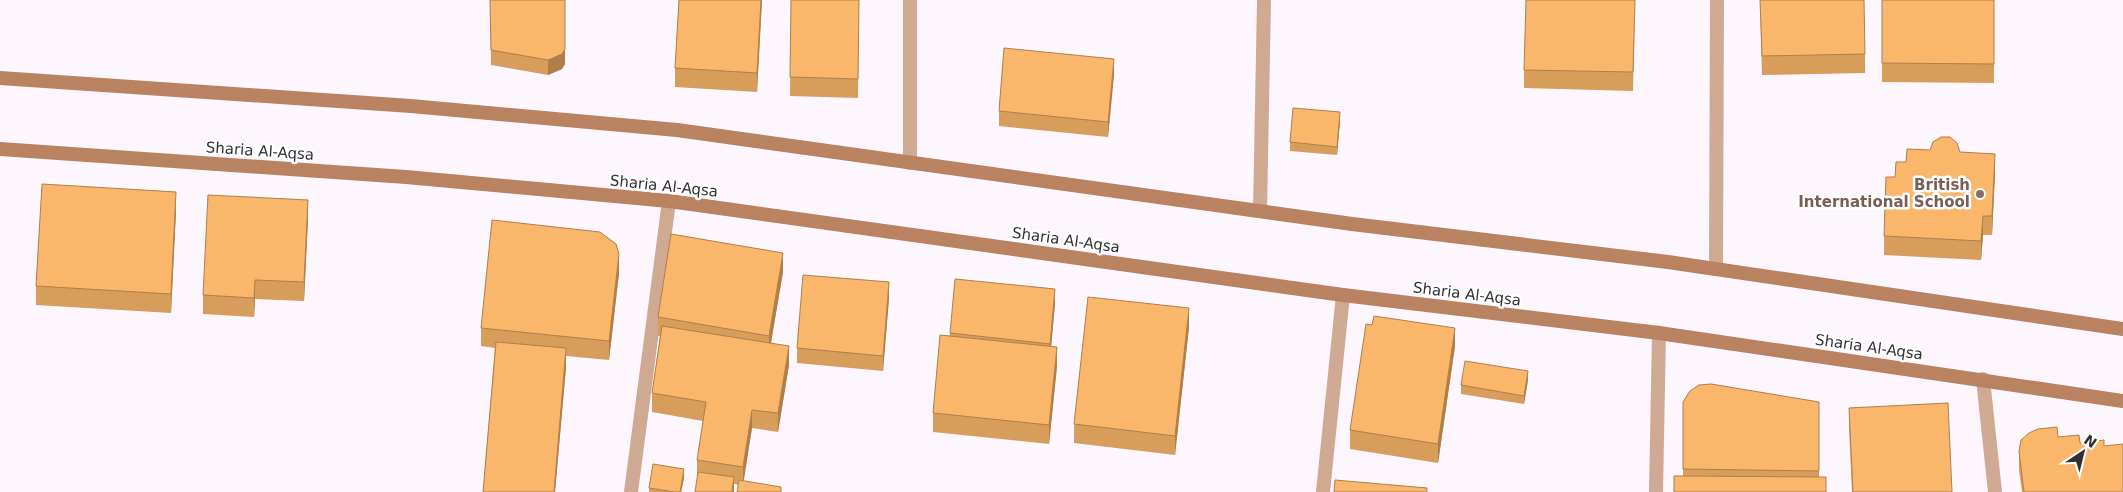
<svg xmlns="http://www.w3.org/2000/svg" width="2123" height="492" font-family="'DejaVu Sans',sans-serif">
	<style>
		.lines { fill: none; stroke-linecap: round; stroke-linejoin: round }
		.service { stroke: #d0a993; stroke-width: 14 }
		.minor { stroke: #d0a993; stroke-width: 14 }
		.secondary { stroke: #b98260; stroke-width: 14 }
		.wall { fill: #d79d5b }
		.shaded-wall { fill: #af7f4a }
		.building { fill: #fab66a; stroke: #af7f4a }
		.education-dot { fill: #8d6e63; stroke: #fff; stroke-width: 2 }
		.labels { text-anchor: middle; stroke-width: 5; stroke-linejoin: round; paint-order: stroke }
		.street-label { font-size: 15px; fill: #323033; stroke: #fff }
		.education-label { font-size: 15px; font-weight: bold; fill: #785e54; stroke: #fff; text-anchor: end }
	</style>
	<rect width="100%" height="100%" fill="#fdf6ff"/>
	<g class="lines">
		<!-- service -->
		<g class="service">
			<polyline points="1260,211 1264,0"/>
			<polyline points="1983,379 1995,492"/>
			<polyline points="631,492 669,201"/>
			<polyline points="1323,492 1343,295"/>
		</g>
		<!-- minor -->
		<g class="minor">
			<polyline points="910,0 910,163"/>
			<polyline points="1716,269 1717,0"/>
			<polyline points="1656,492 1659,333"/>
		</g>
		<!-- secondary -->
		<g class="secondary">
			<polyline points="0,78 411,106 677,130 1352,224 1668,262 2123,329"/>
			<polyline points="0,149 406,177 669,201 1343,295 1659,333 2123,401"/>
		</g>
	</g>
	<!-- wall -->
	<g class="wall">
		<polygon points="490,0 565,64 562,69 548,75 491,65"/>
		<polygon points="679,0 762,0 757,92 675,87 675,68"/>
		<polygon points="791,0 859,0 858,98 790,96"/>
		<polygon points="1635,0 1633,91 1524,88 1524,70"/>
		<polygon points="1760,0 1865,54 1865,73 1762,75"/>
		<polygon points="1882,0 1994,0 1994,83 1882,82"/>
		<polygon points="1114,74 1108,137 999,126 999,111"/>
		<polygon points="1340,121 1337,155 1290,151 1290,142"/>
		<polygon points="1960,152 1995,173 1992,235 1983,235 1981,260 1884,255 1884,236 1895,177 1906,162"/>
		<polygon points="176,211 171,313 36,305 36,286"/>
		<polygon points="308,219 304,301 255,299 254,317 203,314 203,295"/>
		<polygon points="783,272 771,343 789,365 778,432 752,428 743,481 781,492 734,484 734,492 697,478 697,460 703,421 652,412 652,393 660,336 658,336 658,317"/>
		<polygon points="619,273 609,360 566,356 566,367 555,492 483,492 495,348 481,346 481,328"/>
		<polygon points="889,298 883,371 797,363 797,348"/>
		<polygon points="1055,304 1051,346 1057,366 1049,444 933,432 933,413 950,333"/>
		<polygon points="1189,327 1175,455 1074,443 1074,424"/>
		<polygon points="1455,346 1438,463 1350,449 1350,430"/>
		<polygon points="1528,380 1524,404 1461,394 1461,385"/>
		<polygon points="1683,402 1819,402 1819,477 1683,476"/>
		<polygon points="1849,408 1952,492 1852,492 1849,427"/>
		<polygon points="2058,437 2080,443 2104,446 2123,492 2022,492 2019,470 2019,451"/>
		<polygon points="684,478 681,492 649,492 649,488"/>
	</g>
	<!-- shaded-wall -->
	<g class="shaded-wall">
		<polygon points="761,0 762,0 757,92 757,73"/>
		<polygon points="565,49 565,64 562,69 548,75 548,60"/>
		<polygon points="1114,59 1114,74 1108,137 1108,122"/>
		<polygon points="1340,112 1340,121 1337,155 1337,147"/>
		<polygon points="1995,154 1995,173 1992,235 1992,216"/>
		<polygon points="176,192 176,211 171,313 171,294"/>
		<polygon points="308,200 308,219 304,301 304,282"/>
		<polygon points="1983,216 1983,235 1981,260 1981,241"/>
		<polygon points="783,253 783,272 769,354 769,336"/>
		<polygon points="619,254 619,273 609,360 609,341"/>
		<polygon points="255,280 255,299 254,317 254,298"/>
		<polygon points="889,282 889,298 883,371 883,356"/>
		<polygon points="1055,289 1055,304 1050,359 1050,344"/>
		<polygon points="1189,308 1189,327 1175,455 1175,436"/>
		<polygon points="1455,328 1455,346 1438,463 1438,444"/>
		<polygon points="789,346 789,365 778,432 778,413"/>
		<polygon points="1057,347 1057,366 1049,444 1049,425"/>
		<polygon points="566,348 566,367 555,492 554,492"/>
		<polygon points="1528,371 1528,380 1524,404 1524,396"/>
		<polygon points="752,410 752,428 743,486 743,467"/>
		<polygon points="684,469 684,478 681,492 680,492"/>
		<polygon points="734,477 734,492 732,492"/>
	</g>
	<!-- building -->
	<g class="building">
		<polygon points="490,0 565,0 565,49 562,54 548,60 491,50"/>
		<polygon points="679,0 761,0 757,73 675,68"/>
		<polygon points="791,0 859,0 858,79 790,77"/>
		<polygon points="1526,0 1635,0 1633,72 1524,70"/>
		<polygon points="1760,0 1864,0 1865,54 1762,56"/>
		<polygon points="1882,0 1994,0 1994,64 1882,63"/>
		<polygon points="1004,48 1114,59 1108,122 999,111"/>
		<polygon points="1293,108 1340,112 1337,147 1290,142"/>
		<polygon points="1941,137 1950,137 1957,143 1960,152 1995,154 1992,216 1983,216 1981,241 1884,236 1886,177 1895,177 1896,162 1906,162 1907,149 1930,150 1933,142"/>
		<polygon points="42,184 176,192 171,294 36,286"/>
		<polygon points="208,195 308,200 304,282 255,280 254,298 203,295"/>
		<polygon points="492,220 600,232 616,244 619,254 609,341 481,328"/>
		<polygon points="671,234 783,253 769,336 658,317"/>
		<polygon points="803,275 889,282 883,356 797,348"/>
		<polygon points="955,279 1055,289 1050,344 950,333"/>
		<polygon points="1088,297 1189,308 1175,436 1074,424"/>
		<polygon points="1374,316 1455,328 1438,444 1350,430 1366,324 1372,325"/>
		<polygon points="662,326 789,346 778,413 752,410 743,467 697,460 706,402 652,393"/>
		<polygon points="940,335 1057,347 1049,425 933,413"/>
		<polygon points="496,342 566,348 554,492 483,492"/>
		<polygon points="1465,361 1528,371 1524,396 1461,385"/>
		<polygon points="1711,384 1819,402 1819,471 1683,469 1683,402 1690,391 1699,385"/>
		<polygon points="1948,403 1952,492 1853,492 1849,408"/>
		<polygon points="2057,427 2058,437 2079,435 2080,443 2104,440 2104,446 2123,444 2123,492 2024,492 2019,451 2021,440 2029,433 2038,429"/>
		<polygon points="653,464 684,469 680,492 675,492 649,488"/>
		<polygon points="698,472 734,477 732,492 695,492"/>
		<polygon points="1674,476 1826,477 1826,492 1674,492"/>
		<polygon points="739,480 781,487 781,492 737,492"/>
		<polygon points="1335,480 1427,488 1427,492 1334,492"/>
	</g>
	<!-- markers -->
	<circle class="education-dot" cx="1980" cy="194" r="5"/>
	<g class="labels">
		<!-- street labels -->
		<g class="street-label">
			<text transform="translate(260 151) rotate(4)" y="5">Sharia Al-Aqsa</text>
			<text transform="translate(664 186) rotate(6)" y="5">Sharia Al-Aqsa</text>
			<text transform="translate(1066 240) rotate(8)" y="5">Sharia Al-Aqsa</text>
			<text transform="translate(1467 294) rotate(7)" y="5">Sharia Al-Aqsa</text>
			<text transform="translate(1869 347) rotate(8)" y="5">Sharia Al-Aqsa</text>
		</g>
		<!-- education labels -->
		<g class="education-label">
			<text x="1970" y="190">British<tspan x="1970" dy="17">International School</tspan></text>
		</g>
	</g>
	<!-- north arrow -->
	<g transform="translate(2083 452) rotate(35)" stroke="#ffffff" stroke-width="4" paint-order="stroke">
	<path d="M0-4L9 19L0 12L-9 19Z" fill="#323033"/>
	<text y="-8" font-size="14" font-weight="bold" text-anchor="middle" fill="#323033">N</text>
	</g>
</svg>
